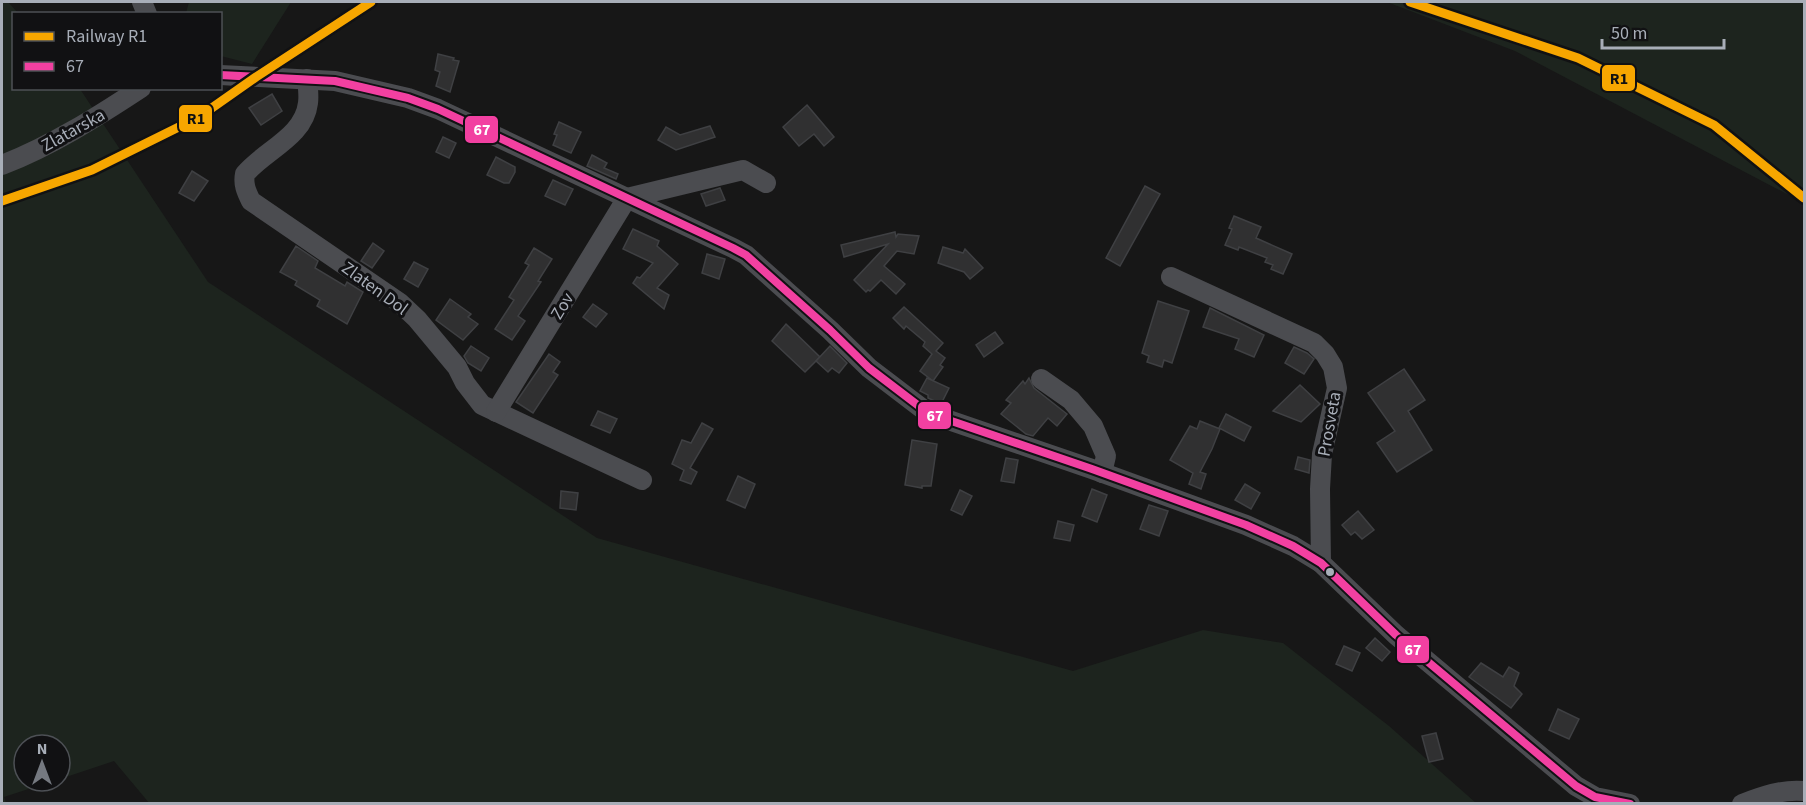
<svg xmlns="http://www.w3.org/2000/svg" width="1806" height="805" font-family="'Source Sans 3',sans-serif">
	<style>
		.green { fill: #1d241e }
		.building { fill: #303031; stroke: #3f4043; stroke-width: 1.5 }
		.lines { fill: none; stroke-linecap: round; stroke-linejoin: round }
		.minor { stroke: #4b4c50; stroke-width: 20 }
		.bus-1-casing { stroke: #111113; stroke-width: 12 }
		.bus-1 { stroke: #f240a1; stroke-width: 8 }
		.rail-1-casing { stroke: #111113; stroke-width: 14 }
		.rail-1 { stroke: #f7a600; stroke-width: 9 }
		.bus-dot { fill: #a8aeb8; stroke: #111113; stroke-width: 2 }
		.labels { text-anchor: middle; stroke-width: 6; stroke-linejoin: round; paint-order: stroke }
		.street-label { font-size: 18px; fill: #a8aeb8; stroke: #111113 }
		.line-badge { stroke: #111113; stroke-width: 2 }
		.badge-label { font-size: 16px; text-anchor: middle; font-weight: bold; fill: #fff }
		.pale-badge-label { font-size: 16px; text-anchor: middle; font-weight: bold; fill: #111 }
	</style>
	<rect width="100%" height="100%" fill="#171717"/>
	<!-- green -->
	<g class="green">
		<polygon points="2,2 8,2 18,13 14,14 14,88 80,89 208,282 597,538 1073,671 1203,630 1283,643 1389,726 1476,803 150,804 114,761 60,779 60,745 24,745 24,781 53,781 4,797 6,803 2,804"/>
		<polygon points="189,2 291,2 252,64 221,56 220,14 186,13"/>
		<polygon points="1387,2 1804,2 1804,203 1515,51"/>
	</g>
	<!-- building -->
	<g class="building">
		<polygon points="438,54 454,58 453,60 459,61 450,92 436,86 440,72 435,70"/>
		<polygon points="272,94 282,111 261,125 249,108"/>
		<polygon points="807,105 834,137 824,146 814,134 799,146 783,127"/>
		<polygon points="559,122 581,132 571,153 553,145 557,135 554,134"/>
		<polygon points="710,126 715,137 676,150 658,140 666,127 680,135"/>
		<polygon points="443,137 456,143 449,158 436,152"/>
		<polygon points="592,155 607,163 604,168 618,174 616,179 587,166"/>
		<polygon points="496,157 515,167 515,172 509,183 504,183 487,175"/>
		<polygon points="192,171 208,181 194,201 179,193"/>
		<polygon points="553,180 573,189 565,205 545,196"/>
		<polygon points="1145,186 1160,194 1120,266 1106,258"/>
		<polygon points="720,188 725,200 706,206 701,194"/>
		<polygon points="1234,216 1261,227 1256,238 1292,254 1283,274 1271,269 1273,265 1265,262 1267,258 1239,247 1238,250 1225,245 1232,229 1229,228"/>
		<polygon points="633,229 659,241 657,246 678,264 657,288 669,295 664,309 633,283 637,277 640,278 653,263 623,249"/>
		<polygon points="895,232 896,237 898,234 919,236 914,254 897,251 884,266 905,284 896,294 881,280 870,291 868,290 866,292 854,280 888,244 844,257 841,245"/>
		<polygon points="373,243 384,251 372,268 361,261"/>
		<polygon points="296,246 318,261 315,268 345,286 347,282 363,292 347,324 317,306 320,300 295,285 297,281 280,272"/>
		<polygon points="943,247 963,253 965,249 983,268 970,279 964,272 938,263"/>
		<polygon points="534,248 552,259 538,281 541,282 518,316 525,321 512,340 495,329 514,300 509,297 529,265 525,263"/>
		<polygon points="707,254 725,259 719,279 702,273"/>
		<polygon points="414,262 428,269 418,287 404,279"/>
		<polygon points="450,299 471,314 468,317 478,324 463,340 436,320"/>
		<polygon points="1158,301 1189,311 1172,363 1164,360 1162,367 1147,362 1149,356 1142,353"/>
		<polygon points="593,304 607,314 596,327 583,317"/>
		<polygon points="904,307 943,343 936,351 945,358 940,365 943,367 933,381 920,371 932,354 923,346 925,342 906,326 904,329 893,318"/>
		<polygon points="1210,308 1264,335 1254,357 1235,349 1239,339 1203,327"/>
		<polygon points="786,324 820,357 805,372 772,341"/>
		<polygon points="995,332 1003,343 984,357 976,345"/>
		<polygon points="471,346 489,358 481,371 468,363 464,356"/>
		<polygon points="830,346 847,363 839,373 832,368 828,372 816,361"/>
		<polygon points="1294,347 1307,353 1314,359 1304,374 1285,363"/>
		<polygon points="549,354 560,362 553,372 558,375 533,413 516,402"/>
		<polygon points="1404,369 1425,400 1408,411 1432,450 1397,472 1377,443 1395,431 1368,393"/>
		<polygon points="927,378 949,388 941,404 928,398 928,395 920,391"/>
		<polygon points="1029,378 1034,388 1067,414 1057,426 1048,418 1033,436 1026,434 1001,414 1011,403 1006,400 1023,381 1025,384"/>
		<polygon points="1300,385 1320,404 1301,422 1273,411"/>
		<polygon points="598,411 617,419 610,433 591,425"/>
		<polygon points="1226,414 1251,427 1244,441 1219,428"/>
		<polygon points="1200,421 1220,429 1212,449 1200,472 1206,474 1201,489 1189,484 1193,473 1170,460 1190,426 1197,429"/>
		<polygon points="702,423 713,429 690,468 697,472 691,484 680,480 684,470 672,464 682,440 691,443"/>
		<polygon points="912,440 937,444 931,486 922,486 922,488 905,485"/>
		<polygon points="1298,457 1310,460 1309,473 1295,469"/>
		<polygon points="1006,458 1018,460 1014,483 1001,481"/>
		<polygon points="738,476 755,484 745,508 727,500"/>
		<polygon points="1245,484 1260,493 1251,509 1235,500"/>
		<polygon points="1092,489 1107,495 1097,522 1082,516"/>
		<polygon points="960,490 972,496 962,515 951,510"/>
		<polygon points="561,491 578,493 576,510 560,508"/>
		<polygon points="1149,505 1168,511 1159,536 1140,529"/>
		<polygon points="1358,511 1374,530 1362,539 1355,532 1351,535 1342,525"/>
		<polygon points="1058,521 1074,525 1070,541 1054,538"/>
		<polygon points="1375,638 1390,652 1382,661 1366,648"/>
		<polygon points="1344,646 1360,653 1352,671 1336,664"/>
		<polygon points="1481,663 1503,677 1509,667 1519,673 1514,686 1522,694 1511,708 1469,677"/>
		<polygon points="1558,709 1579,719 1569,739 1549,730"/>
		<polygon points="1436,733 1443,759 1429,762 1422,736"/>
	</g>
	<g class="lines">
		<!-- minor -->
		<g class="minor">
			<polyline points="142,2 147,14"/>
			<polyline points="220,75 335,81 408,98 438,109 733,248 746,255 830,330 869,368 928,413 1092,469 1246,525 1293,546 1321,563 1396,635 1576,786 1595,797 1630,804"/>
			<path d="M307,79C308,87 309,96 308,103C304,137 265,150 245,174C243,184 246,191 251,201L400,303L417,319L457,367L465,383L482,405L642,480"/>
			<path d="M2,165C51,146 97,117 141,88"/>
			<polyline points="1171,277 1314,343 1325,354 1333,367 1337,388 1322,454 1320,489 1321,563"/>
			<polyline points="1041,379 1071,400 1093,426 1106,456 1102,473"/>
			<polyline points="496,412 627,198 743,170 766,183"/>
			<path d="M1742,804C1763,796 1782,789 1804,791"/>
		</g>
		<defs>
			<polyline id="bus-1" points="220,75 335,81 408,98 438,109 733,248 746,255 830,330 869,368 928,413 1092,469 1246,525 1293,546 1321,563 1396,635 1576,786 1595,797 1630,804"/>
		</defs>
		<!-- bus-1 casing -->
		<use href="#bus-1" class="bus-1-casing"/>
		<!-- bus-1 -->
		<use href="#bus-1" class="bus-1"/>
		<defs>
			<g id="rail-1">
				<polyline points="1410,2 1578,58 1714,125 1804,198"/>
				<polyline points="2,201 92,170 199,117 256,77 371,2"/>
			</g>
		</defs>
		<!-- rail-1 casing -->
		<use href="#rail-1" class="rail-1-casing"/>
		<!-- rail-1 -->
		<use href="#rail-1" class="rail-1"/>
	</g>
	<!-- markers -->
	<circle class="bus-dot" cx="1330" cy="572" r="5"/>
	<g class="labels">
		<!-- street labels -->
		<g class="street-label">
			<text transform="translate(73 130) rotate(-29)" y="6">Zlatarska</text>
			<text transform="translate(375 288) rotate(36)" y="6">Zlaten Dol</text>
			<text transform="translate(562 306) rotate(-59)" y="6">Zov</text>
			<text transform="translate(1329 424) rotate(-80)" y="6">Prosveta</text>
		</g>
	</g>
	<g class="line-badge">
		<rect x="1601" y="64" width="35" height="28" rx="6" fill="#f7a600"/>
		<rect x="178" y="104" width="35" height="29" rx="6" fill="#f7a600"/>
		<rect x="464" y="115" width="35" height="29" rx="6" fill="#f240a1"/>
		<rect x="917" y="401" width="35" height="29" rx="6" fill="#f240a1"/>
		<rect x="1396" y="635" width="34" height="29" rx="6" fill="#f240a1"/>
	</g>
	<g class="badge-label">
		<text x="482" y="135">67</text>
		<text x="935" y="421">67</text>
		<text x="1413" y="655">67</text>
	</g>
	<g class="pale-badge-label">
		<text x="1619" y="84">R1</text>
		<text x="196" y="124">R1</text>
	</g>
	<!-- border -->
	<rect width="1806" height="805" fill="none" stroke="#a8aeb8" stroke-width="6"/>
	<!-- legend -->
	<rect x="12" y="12" width="210" height="78" fill="#111113" stroke="#4d5055" stroke-width="1.5"/>
	<rect x="24" y="32" width="30" height="9" fill="#f7a600" stroke="#4d5055" stroke-width="1.5"/>
	<text x="66" y="42" font-size="18" fill="#a8aeb8">Railway R1</text>
	<rect x="24" y="62" width="30" height="9" fill="#f240a1" stroke="#4d5055" stroke-width="1.5"/>
	<text x="66" y="72" font-size="18" fill="#a8aeb8">67</text>
	<!-- north arrow -->
	<g transform="translate(42 763)"><circle r="28" fill="#111113" stroke="#4d5055" stroke-width="1.5"/>
	<path d="M0-4.5L10 22L0 15L-10 22Z" fill="#757980"/>
	<text y="-9" font-size="16" font-weight="bold" text-anchor="middle" fill="#a8aeb8">N</text>
	</g>
	<!-- scale -->
	<path d="M1602 39v9h122v-9" fill="none" stroke="#a8aeb8" stroke-width="3"/>
	<text x="1611" y="39" font-size="18" fill="#a8aeb8" stroke="#111113" stroke-width="4.5" paint-order="stroke">50 m</text>
</svg>
